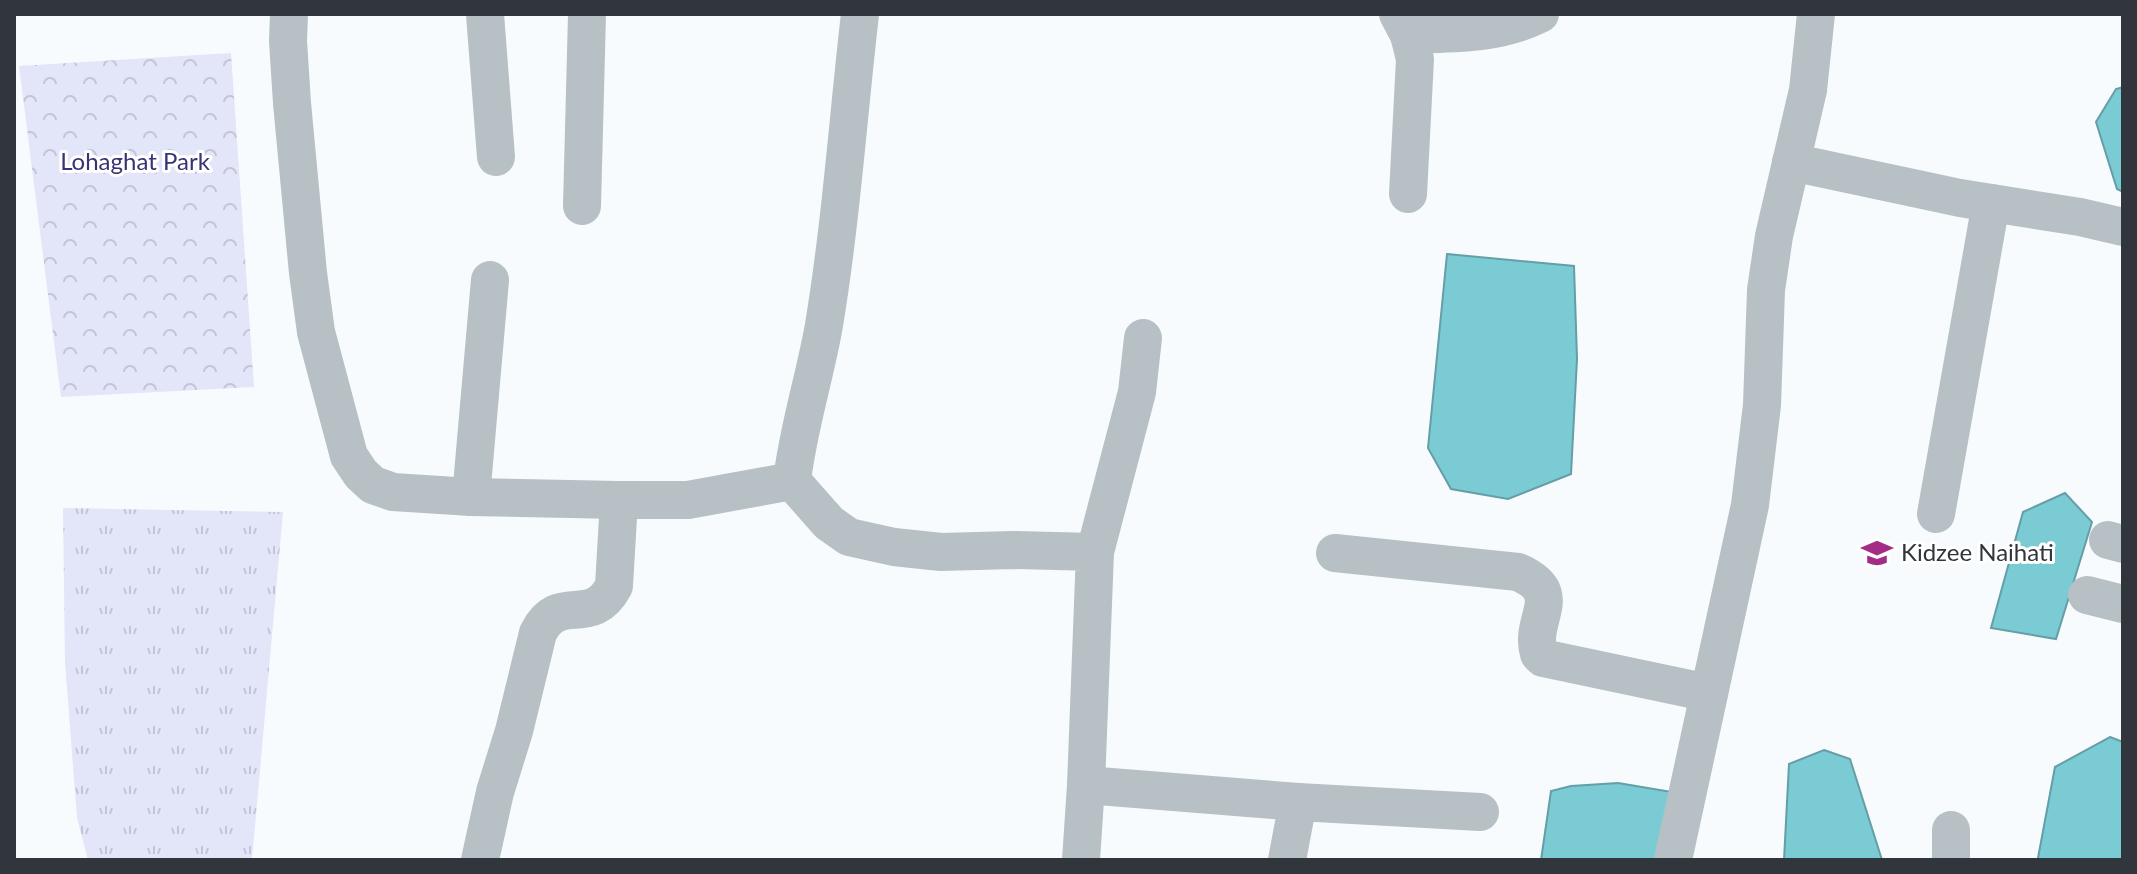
<svg xmlns="http://www.w3.org/2000/svg" width="2137" height="874" font-family="Lato,sans-serif">
	<style>
		.grass { fill: url(#grass-tufts) }
		.park { fill: url(#park-crowns) }
		.water { fill: #7bcbd5; stroke: #649ea7; stroke-width: 2 }
		.lines { fill: none; stroke-linecap: round; stroke-linejoin: round }
		.minor { stroke: #b7c0c4; stroke-width: 38 }
		.labels { text-anchor: middle; stroke-width: 6; stroke-linejoin: round; paint-order: stroke }
		.park-label { font-size: 24px; fill: #373375; stroke: #fff }
		.poi-label { font-size: 24px; fill: #30363b; stroke: #fff; text-anchor: start }
	</style>
	<defs>
		<pattern id="grass-tufts" width="24" height="20" patternUnits="userSpaceOnUse" patternTransform="scale(2)"><rect width="24" height="20" fill="#e3e5f9"/><path d="M3 7l-1-3M5 7V3M7 7l1-3M15 17l-1-3M17 17v-4M19 17l1-3" fill="none" stroke="#c3c5d6"/></pattern>
		<pattern id="park-crowns" width="20" height="18" patternUnits="userSpaceOnUse" patternTransform="scale(2)"><rect width="20" height="18" fill="#e3e5f9"/><path d="M2 6a3 3 0 1 1 6 0M12 15a3 3 0 1 1 6 0" fill="none" stroke="#c3c5d6"/></pattern>
	</defs>
	<rect width="100%" height="100%" fill="#f8fbfe"/>
	<!-- grass -->
	<polygon class="grass" points="63,508 283,512 252,860 88,860 77,818 65,662"/>
	<!-- park -->
	<polygon class="park" points="231,53 254,387 61,397 19,66"/>
	<!-- water -->
	<g class="water">
		<polygon points="2123,87 2123,192 2117,189 2096,122 2116,89"/>
		<polygon points="1447,254 1574,266 1577,359 1571,474 1508,499 1451,489 1428,448"/>
		<polygon points="2065,493 2092,522 2056,639 1991,628 2023,512"/>
		<polygon points="2110,737 2123,742 2123,860 2040,860 2038,858 2055,767"/>
		<polygon points="1824,750 1850,759 1882,860 1784,860 1789,764"/>
		<polygon points="1618,783 1678,793 1667,860 1541,860 1551,791 1571,786"/>
	</g>
	<g class="lines">
		<!-- minor -->
		<g class="minor">
			<polyline points="289,14 288,41 292,103 308,273 316,332 349,456 361,474 373,485 393,492 471,497 619,500 688,500 792,481"/>
			<polyline points="485,14 496,157"/>
			<path d="M860,14C848,118 841,222 824,325C815,377 798,428 792,481L829,523L849,537L894,547L941,552L1013,550L1095,552L1086,785L1081,860"/>
			<polyline points="1398,14 1409,35 1415,59 1408,194"/>
			<path d="M1409,35C1456,33 1497,35 1540,14"/>
			<polyline points="1791,162 1960,198 2080,217 2123,227"/>
			<polyline points="582,206 587,14"/>
			<polyline points="471,497 490,280"/>
			<polyline points="1936,514 1991,203"/>
			<polyline points="2108,540 2123,544"/>
			<polyline points="1095,552 1137,392 1143,338"/>
			<path d="M1335,553L1518,572C1568,594 1528,618 1539,654L1543,658L1709,693"/>
			<polyline points="2087,595 2123,604"/>
			<polyline points="1086,785 1298,802 1480,812"/>
			<path d="M480,860L495,792L514,731L538,633C559,590 591,630 614,586L619,500"/>
			<polyline points="1287,860 1298,802"/>
			<polyline points="1673,860 1750,505 1762,405 1766,290 1774,236 1808,90 1816,14"/>
			<polyline points="1951,860 1951,830"/>
		</g>
	</g>
	<!-- icons -->
	<defs>
		<symbol id="school-bare" viewBox="-9 -9 18 18"><path d="M0-5L7-2L0 1L-7-2ZM-4 1L0 2.5L4 1V4Q0 6-4 4Z" fill="#a32d86" stroke="#fff" stroke-width="2.5" paint-order="stroke"/></symbol>
	</defs>
	<g fill-rule="evenodd">
		<use href="#school-bare" x="1855" y="531" width="44" height="44"/>
	</g>
	<g class="labels">
		<!-- park labels -->
		<g class="park-label">
			<text x="135" y="170">Lohaghat Park</text>
		</g>
		<!-- poi labels -->
		<g class="poi-label">
			<text x="1901" y="561">Kidzee Naihati</text>
		</g>
	</g>
	<!-- border -->
	<rect width="2137" height="874" fill="none" stroke="#30363b" stroke-width="32"/>
</svg>
